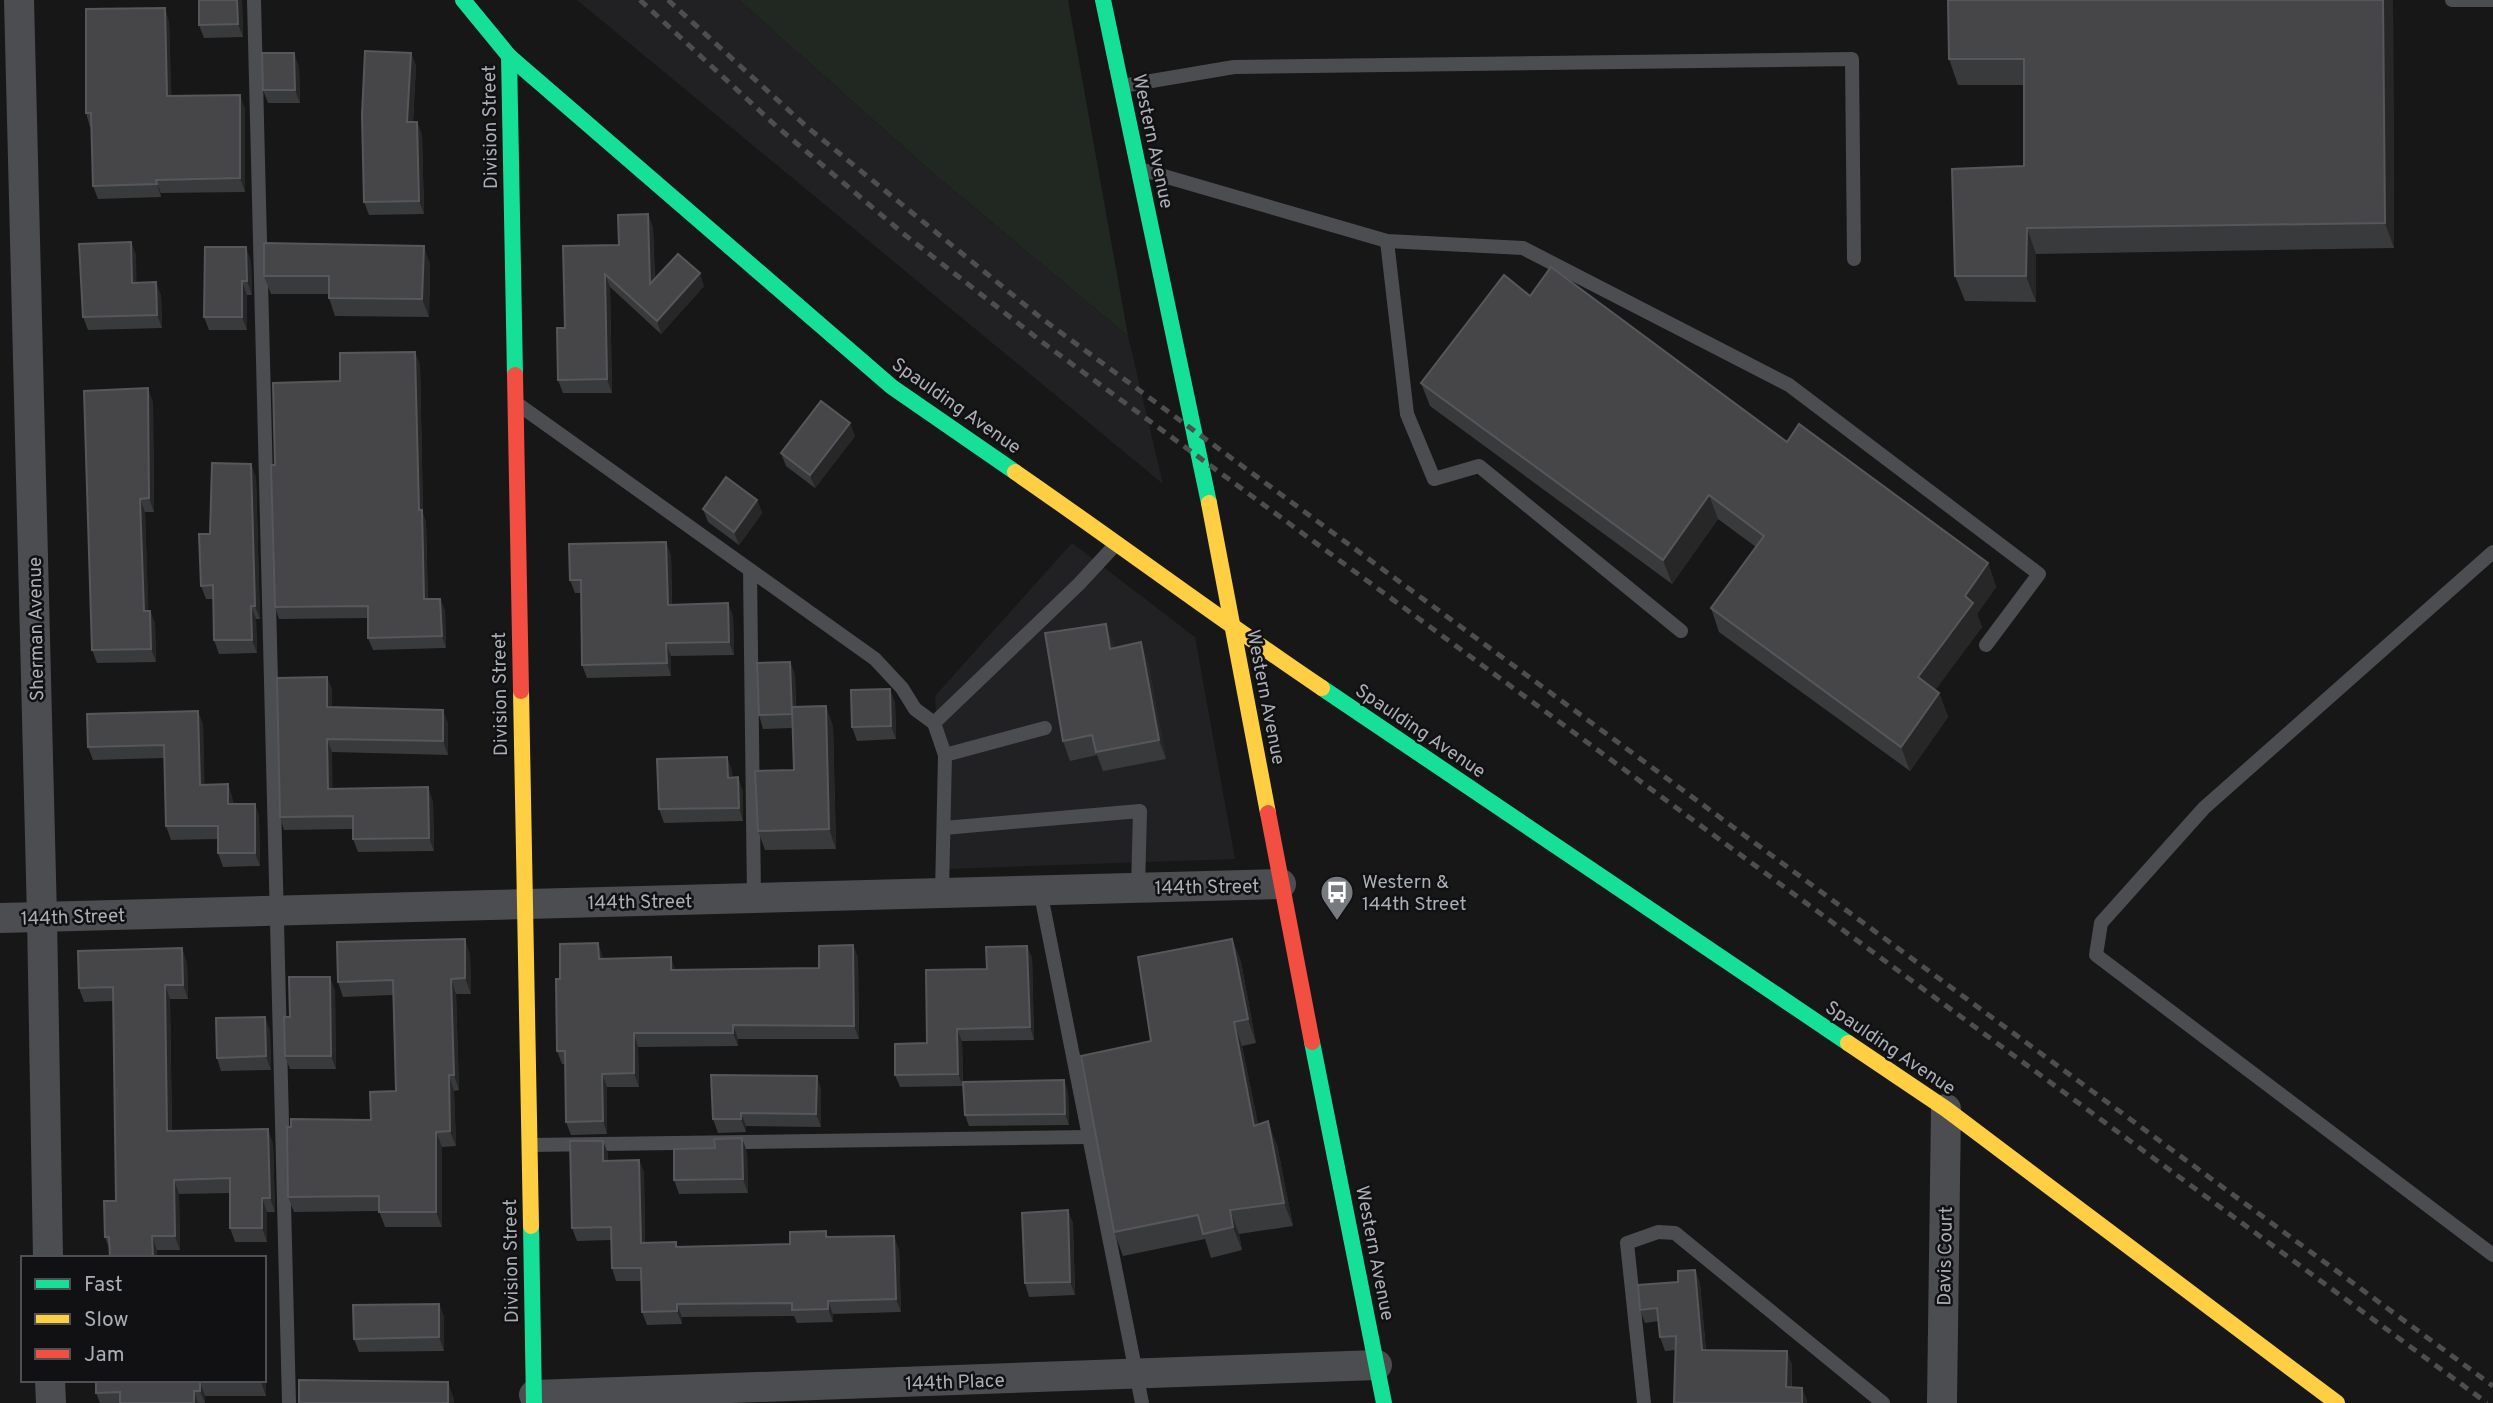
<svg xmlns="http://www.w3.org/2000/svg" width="2493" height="1403" font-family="Overpass,sans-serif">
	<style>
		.built { fill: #212123 }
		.green { fill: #212721 }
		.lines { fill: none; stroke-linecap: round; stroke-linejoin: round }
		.lane { stroke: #4c4d50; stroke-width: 14 }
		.street { stroke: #4c4d50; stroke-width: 30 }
		.fast { stroke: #16e098; stroke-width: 16 }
		.slow { stroke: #ffcf43; stroke-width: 16 }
		.jam { stroke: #f24e42; stroke-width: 16 }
		.rail { stroke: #4d4e50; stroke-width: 5; stroke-dasharray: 9 7; stroke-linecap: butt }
		.wall { fill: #393a3b }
		.shaded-wall { fill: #272727 }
		.building { fill: #464648; stroke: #55575a; stroke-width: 2 }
		.labels { text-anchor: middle; stroke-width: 5; stroke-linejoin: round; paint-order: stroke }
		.street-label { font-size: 19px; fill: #aaafb6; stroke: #111113 }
		.poi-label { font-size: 19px; fill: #aaafb6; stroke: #111113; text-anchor: start }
	</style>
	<rect width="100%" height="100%" fill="#171717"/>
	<!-- built -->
	<g class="built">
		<polygon points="577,0 739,0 933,173 1128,336 1163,484"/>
		<polygon points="1072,543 1195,637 1235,859 946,869 935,696"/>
	</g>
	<!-- green -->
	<polygon class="green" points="739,0 1068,0 1128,336 933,173"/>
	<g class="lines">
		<!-- lane -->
		<g class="lane">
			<polyline points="254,0 289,1403"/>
			<polyline points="2452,0 2493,0"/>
			<polyline points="1122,86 1234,67 1852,59 1854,259"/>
			<polyline points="1143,170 1387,241 1523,248 1789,385 2039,574 1986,645"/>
			<polyline points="1387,241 1407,414 1434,479 1479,466 1681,631"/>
			<polyline points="519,405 875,659 902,688 915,709 934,723"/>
			<polyline points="2493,552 2204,808 2101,923 2096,955 2493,1255"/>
			<polyline points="750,570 754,898"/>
			<polyline points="945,755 1045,728"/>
			<polyline points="944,828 1140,811 1138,888"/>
			<polyline points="1040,890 1142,1403"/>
			<polyline points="942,893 945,755 934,723 1079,584 1117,543"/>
			<polyline points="530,1145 1089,1137"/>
			<polyline points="1644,1403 1627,1243 1658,1232 1675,1233 1883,1403"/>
		</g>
		<!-- street -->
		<g class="street">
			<polyline points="19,0 42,917 48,1258"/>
			<polyline points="0,918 1281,884"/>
			<polyline points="50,1380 51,1403"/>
			<polyline points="534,1395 1377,1365"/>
			<polyline points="1942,1403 1946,1109"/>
		</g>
		<!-- fast -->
		<g class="fast">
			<polyline points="463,0 509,56 515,375"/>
			<polyline points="1103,0 1209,503"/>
			<polyline points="509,56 892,387 1015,472"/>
			<polyline points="1322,688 1848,1043"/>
			<polyline points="1312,1042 1384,1403"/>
			<polyline points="531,1226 534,1403"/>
		</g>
		<!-- slow -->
		<g class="slow">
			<path d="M1015,472C1118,543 1218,618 1322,688"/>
			<polyline points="1209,503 1268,813"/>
			<polyline points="521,691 531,1226"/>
			<polyline points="1848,1043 1946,1109 2337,1403"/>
		</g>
		<!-- jam -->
		<g class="jam">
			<polyline points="515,375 521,691"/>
			<polyline points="1268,813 1312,1042"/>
		</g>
		<!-- rail -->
		<g class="rail">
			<polyline points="640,0 775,125 905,235 1042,342 2487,1403"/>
			<polyline points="668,0 807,127 1041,318 2493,1386"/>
		</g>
	</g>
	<!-- wall -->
	<g class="wall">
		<polygon points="242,0 243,37 204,38 199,25"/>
		<polygon points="1948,0 2393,0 2394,248 2036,254 2036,302 1965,301 1955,276 2024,166 2024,85 1958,85 1949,59"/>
		<polygon points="169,21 171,96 245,108 245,192 161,193 161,197 98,199 93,186 91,127 90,127 86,113"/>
		<polygon points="411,53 416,66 413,122 417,122 422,135 424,214 369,215 364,202"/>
		<polygon points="299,66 300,103 268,103 263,90"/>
		<polygon points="648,214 653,228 655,279 704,286 661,334 610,287 612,393 563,393 558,380 565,328 619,245"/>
		<polygon points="131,242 136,255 136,283 161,295 162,328 88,330 83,317"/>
		<polygon points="251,261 252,295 247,295 247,330 209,330 204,317"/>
		<polygon points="430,264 429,317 335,316 329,298 329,294 271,294 264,276"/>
		<polygon points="1530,296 1787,442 1988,563 1996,587 1977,614 1982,627 1935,690 1939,693 1948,717 1910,771 1719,632 1711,608 1756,547 1718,519 1672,584 1430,406 1421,383"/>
		<polygon points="420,364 423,514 426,522 428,599 440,599 445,611 446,648 373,650 368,638 368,618 279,619 275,607 275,465 340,381"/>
		<polygon points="153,402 154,512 145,512 148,611 150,611 155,624 156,662 97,663 92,650"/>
		<polygon points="855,436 815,488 786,466 781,453"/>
		<polygon points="256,477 260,619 256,619 257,653 219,654 214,640 213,599 206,599 201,586 210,534"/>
		<polygon points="757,500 762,513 739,545 708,522 703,509"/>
		<polygon points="671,555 672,605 733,616 734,655 671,656 671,676 587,678 582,665 581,593 575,593 570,580"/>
		<polygon points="1113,643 1114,648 1148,662 1166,759 1103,771 1097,755 1070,761 1063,741"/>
		<polygon points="790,662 795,675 796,707 833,726 836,849 765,850 758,831 794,770 793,728 763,729 759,715"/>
		<polygon points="327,677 332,690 332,708 448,723 448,755 332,752 332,789 433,801 434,851 358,852 353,839 353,829 284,830 280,817"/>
		<polygon points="895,702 896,739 857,741 852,727"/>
		<polygon points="203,724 204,784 228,784 232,797 233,804 255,804 259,817 260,866 223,867 218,853 218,839 171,840 166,826 164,758 93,760 88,747"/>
		<polygon points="732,770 732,778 743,791 743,821 664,823 659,809"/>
		<polygon points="1232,939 1241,962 1256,1043 1242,1046 1258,1124 1277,1145 1293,1226 1239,1234 1242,1250 1211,1258 1205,1239 1123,1256 1114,1232 1151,1041"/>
		<polygon points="598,943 603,959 671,957 675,970 819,968 853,945 858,958 859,1039 738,1039 738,1046 638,1047 639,1087 607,1087 607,1134 571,1135 566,1122 565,1064 562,1064 557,1051 560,979"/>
		<polygon points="1027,946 1032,958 1034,1040 962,1041 963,1086 900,1087 895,1075 927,1043 987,969"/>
		<polygon points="470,954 471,994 456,994 459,1090 454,1091 456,1146 442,1147 442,1227 385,1227 379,1211 294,1212 288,1197 371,1120 396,1091 393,995 343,997 338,982"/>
		<polygon points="187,962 188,999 170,999 172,1131 273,1143 275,1212 267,1212 267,1242 235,1242 230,1228 230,1193 179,1194 180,1250 157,1250 157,1258 110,1258 109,1248 105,1237 116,1201 113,1001 84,1002 79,988"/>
		<polygon points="335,990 336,1069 290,1069 285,1056 290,1017"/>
		<polygon points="270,1030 271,1070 221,1071 217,1058"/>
		<polygon points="821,1089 821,1127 746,1126 746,1132 718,1133 713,1119"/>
		<polygon points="1068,1091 1069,1125 969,1126 965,1115"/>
		<polygon points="603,1141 608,1154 608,1161 639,1160 644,1173 645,1242 676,1242 678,1247 790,1244 826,1231 828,1237 899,1249 901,1312 833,1314 833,1322 797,1323 794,1316 682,1317 682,1324 647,1325 642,1312 642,1281 616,1281 612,1268 611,1240 577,1241 572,1228"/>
		<polygon points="747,1152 748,1193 679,1194 674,1180"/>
		<polygon points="1068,1210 1073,1224 1075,1295 1029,1297 1025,1283"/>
		<polygon points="1695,1270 1700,1284 1706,1350 1792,1364 1792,1387 1802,1388 1807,1401 1676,1350 1665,1351 1660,1337 1659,1321 1645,1323 1640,1310"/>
		<polygon points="439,1304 444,1317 444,1351 359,1352 354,1339"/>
		<polygon points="266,1357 266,1396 205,1396 205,1403 100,1403 96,1393"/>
	</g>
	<!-- shaded-wall -->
	<g class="shaded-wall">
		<polygon points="237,0 242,0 243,37 238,24"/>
		<polygon points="2383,0 2393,0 2394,248 2385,223"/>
		<polygon points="165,8 169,21 172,109 167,96"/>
		<polygon points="294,53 299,66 300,103 295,90"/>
		<polygon points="411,53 416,66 412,135 407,122"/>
		<polygon points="240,95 245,108 245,192 240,178"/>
		<polygon points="417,122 422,135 424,214 419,201"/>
		<polygon points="156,180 161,193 161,197 157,184"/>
		<polygon points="648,214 653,228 655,298 650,284"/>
		<polygon points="2027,228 2036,254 2036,302 2026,276"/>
		<polygon points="131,242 136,255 137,296 132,283"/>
		<polygon points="424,246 430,264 429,317 422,299"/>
		<polygon points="246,247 251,261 252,295 247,281"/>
		<polygon points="700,273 704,286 661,334 657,321"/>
		<polygon points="605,274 610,287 612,393 607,379"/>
		<polygon points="242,281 247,295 247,330 242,317"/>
		<polygon points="156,282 161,295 162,328 157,315"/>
		<polygon points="415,352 420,364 423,514 426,522 428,611 424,599 419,510"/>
		<polygon points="148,388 153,402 154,512 149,498"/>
		<polygon points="850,423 855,436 815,488 810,475"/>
		<polygon points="251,464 256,477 260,619 255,606"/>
		<polygon points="1709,495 1718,519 1672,584 1663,560"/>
		<polygon points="140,499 145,512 149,624 144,611"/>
		<polygon points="757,500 762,513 739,545 734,532"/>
		<polygon points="666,542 671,555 672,618 668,605"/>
		<polygon points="1988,563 1996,587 1977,614 1982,627 1927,701 1918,677 1965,596"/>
		<polygon points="440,599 445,611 446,648 442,636"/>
		<polygon points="728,603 733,616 734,655 729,642"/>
		<polygon points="251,606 256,619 257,653 252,640"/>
		<polygon points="150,611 155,624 156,662 151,649"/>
		<polygon points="1106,624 1113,643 1117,668 1110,649"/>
		<polygon points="1141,642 1148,662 1166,759 1159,740"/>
		<polygon points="666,643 671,656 671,676 667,663"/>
		<polygon points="790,662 795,675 796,728 792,714"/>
		<polygon points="327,677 332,690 332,721 327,707"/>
		<polygon points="890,689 895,702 896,739 891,726"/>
		<polygon points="1939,693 1948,717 1910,771 1901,747"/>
		<polygon points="826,706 833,726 836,849 829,829"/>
		<polygon points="443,710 448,723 448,755 443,741"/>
		<polygon points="198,711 203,724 205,798 200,785"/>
		<polygon points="327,739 332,752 333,802 328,789"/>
		<polygon points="727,757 732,770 733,791 728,778"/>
		<polygon points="738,777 743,791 743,821 739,808"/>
		<polygon points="228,784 232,797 233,817 228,804"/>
		<polygon points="428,787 433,801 434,851 429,838"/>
		<polygon points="255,804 259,817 260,866 255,853"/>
		<polygon points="465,939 470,954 471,994 465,978"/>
		<polygon points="1232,939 1241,962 1256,1043 1248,1019"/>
		<polygon points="598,943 603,957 603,973 599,959"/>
		<polygon points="853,945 858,958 859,1039 854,1026"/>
		<polygon points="1027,946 1032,958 1034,1040 1030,1027"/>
		<polygon points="182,948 187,962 188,999 183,985"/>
		<polygon points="671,957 675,970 671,970"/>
		<polygon points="330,977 335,990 336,1069 331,1056"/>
		<polygon points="451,979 456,994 459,1090 454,1075"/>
		<polygon points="165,985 170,999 172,1145 167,1131"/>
		<polygon points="265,1017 270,1030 271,1070 266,1056"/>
		<polygon points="1234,1022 1242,1046 1263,1149 1254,1126"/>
		<polygon points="733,1025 738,1039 738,1046 733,1033"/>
		<polygon points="957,1029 962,1041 963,1086 958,1074"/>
		<polygon points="634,1033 638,1047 639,1087 634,1073"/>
		<polygon points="602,1074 607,1087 607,1134 603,1121"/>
		<polygon points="449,1075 454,1091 456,1146 450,1131"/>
		<polygon points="817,1076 821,1089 821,1127 816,1114"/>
		<polygon points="1064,1080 1068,1091 1069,1125 1065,1114"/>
		<polygon points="741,1113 746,1126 746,1132 741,1119"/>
		<polygon points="1268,1121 1277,1145 1293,1226 1284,1203"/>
		<polygon points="268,1129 273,1143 275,1212 270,1198"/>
		<polygon points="436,1132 442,1147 442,1227 436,1212"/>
		<polygon points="742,1138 747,1152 748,1193 743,1179"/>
		<polygon points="603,1141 608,1154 608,1173 603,1161"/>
		<polygon points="639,1160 644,1173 645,1255 641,1243"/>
		<polygon points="174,1180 179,1194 180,1250 175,1236"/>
		<polygon points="262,1198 267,1212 267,1242 262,1228"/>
		<polygon points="1068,1210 1073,1224 1075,1295 1070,1282"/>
		<polygon points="1230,1210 1239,1234 1242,1250 1233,1227"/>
		<polygon points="152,1236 157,1250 157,1258 153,1258"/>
		<polygon points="894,1236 899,1249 901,1312 896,1299"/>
		<polygon points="1695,1270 1700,1284 1707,1363 1702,1350"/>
		<polygon points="828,1301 833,1314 833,1322 828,1309"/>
		<polygon points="439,1304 444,1317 444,1351 439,1337"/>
		<polygon points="677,1304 682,1317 682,1324 677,1311"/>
		<polygon points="1787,1351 1792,1364 1791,1400 1786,1387"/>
		<polygon points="264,1353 266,1357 266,1396 261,1382 261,1380 264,1380"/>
		<polygon points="200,1382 205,1396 205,1403 200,1391"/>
		<polygon points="448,1382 454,1399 454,1403 448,1403"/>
		<polygon points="1802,1388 1807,1401 1807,1403 1802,1403"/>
		<polygon points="194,1391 198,1403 194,1403"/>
	</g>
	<!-- building -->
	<g class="building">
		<polygon points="199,0 237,0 238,24 199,25"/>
		<polygon points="1948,0 2383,0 2385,223 2027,228 2026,276 1955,276 1952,169 2024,166 2024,59 1949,59"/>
		<polygon points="165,8 167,96 240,95 240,178 156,180 157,184 93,186 91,113 86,113 86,9"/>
		<polygon points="365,51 411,53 407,122 417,122 419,201 364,202 362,115"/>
		<polygon points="262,53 294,53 295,90 263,90"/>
		<polygon points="648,214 650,284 678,254 700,273 657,321 605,274 607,379 558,380 557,328 565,328 563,246 619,245 618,215"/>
		<polygon points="131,242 132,283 156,282 157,315 83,317 79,244"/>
		<polygon points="264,243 424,246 422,299 329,298 329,276 264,276"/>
		<polygon points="205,247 246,247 247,281 242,281 242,317 204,317"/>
		<polygon points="1551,267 1787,442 1799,424 1988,563 1965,596 1973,603 1918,677 1939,693 1901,747 1711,608 1764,536 1709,495 1663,560 1421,383 1504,275 1530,296"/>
		<polygon points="415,352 419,510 422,510 424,599 440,599 442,636 368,638 368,606 275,607 271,465 275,465 273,383 340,381 340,353"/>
		<polygon points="148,388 149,498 140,499 144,611 150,611 151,649 92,650 84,391"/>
		<polygon points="821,401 850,423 810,475 781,453"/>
		<polygon points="212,463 251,464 255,606 251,606 252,640 214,640 213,585 201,586 199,534 210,534"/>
		<polygon points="726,477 757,500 734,532 703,509"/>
		<polygon points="666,542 668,605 728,603 729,642 666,643 667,663 582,665 581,580 570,580 569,544"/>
		<polygon points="1106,624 1110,649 1141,642 1159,740 1096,752 1092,735 1063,741 1045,633"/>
		<polygon points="790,662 792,714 759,715 757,663"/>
		<polygon points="327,677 327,707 443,710 443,741 327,739 328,789 428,787 429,838 353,839 353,816 280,817 277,678"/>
		<polygon points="890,689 891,726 852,727 851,690"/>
		<polygon points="826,706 829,829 758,831 755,771 794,770 792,707"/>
		<polygon points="198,711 200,785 228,784 228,804 255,804 255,853 218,853 218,826 166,826 164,745 88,747 87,714"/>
		<polygon points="727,757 728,778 738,777 739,808 659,809 657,759"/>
		<polygon points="465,939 465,978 451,979 454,1075 449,1075 450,1131 436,1132 436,1212 379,1212 379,1196 288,1197 287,1127 291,1127 291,1119 371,1120 370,1092 396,1091 393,980 338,982 337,942"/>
		<polygon points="1232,939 1248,1019 1234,1022 1254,1126 1268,1121 1284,1203 1230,1210 1233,1227 1203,1234 1198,1215 1114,1232 1081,1056 1151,1041 1138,957"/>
		<polygon points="598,943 599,959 671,957 671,970 819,968 819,946 853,945 854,1026 733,1025 733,1033 634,1033 634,1073 602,1074 603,1121 566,1122 565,1051 557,1051 556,979 560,979 560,944"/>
		<polygon points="1027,946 1030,1027 957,1029 958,1074 895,1075 895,1044 927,1043 926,970 987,969 986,947"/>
		<polygon points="182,948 183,985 165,985 167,1131 268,1129 270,1198 262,1198 262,1228 230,1228 230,1178 174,1180 175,1236 152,1236 153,1258 110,1258 109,1237 105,1237 104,1201 116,1201 113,987 79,988 78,951"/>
		<polygon points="289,977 330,977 331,1056 285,1056 284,1017 290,1017"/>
		<polygon points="265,1017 266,1056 217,1058 216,1018"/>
		<polygon points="711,1075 817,1076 816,1114 741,1113 741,1119 713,1119"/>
		<polygon points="1064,1080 1065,1114 965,1115 963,1082"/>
		<polygon points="742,1138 743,1179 674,1180 674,1149 715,1148 714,1139"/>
		<polygon points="570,1141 603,1141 603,1161 639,1160 641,1243 676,1242 676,1247 790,1244 790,1232 826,1231 826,1237 894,1236 896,1299 828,1301 828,1309 792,1310 792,1303 677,1304 677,1311 642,1312 641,1268 612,1268 611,1227 572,1228"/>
		<polygon points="1068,1210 1070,1282 1025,1283 1022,1213"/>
		<polygon points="1695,1270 1702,1350 1787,1351 1786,1387 1802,1388 1802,1403 1674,1403 1676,1336 1660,1337 1657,1308 1640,1310 1638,1285 1678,1282 1678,1271"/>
		<polygon points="439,1304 439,1337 354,1339 353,1305"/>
		<polygon points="96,1380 261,1380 261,1382 200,1382 200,1391 194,1391 194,1403 120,1403 120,1392 96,1393"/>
		<polygon points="299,1380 448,1382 448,1403 299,1403"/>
	</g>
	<!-- icons -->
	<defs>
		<symbol id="bus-pin" viewBox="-11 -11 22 30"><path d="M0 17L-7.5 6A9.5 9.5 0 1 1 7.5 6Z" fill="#777a7e" stroke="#111113"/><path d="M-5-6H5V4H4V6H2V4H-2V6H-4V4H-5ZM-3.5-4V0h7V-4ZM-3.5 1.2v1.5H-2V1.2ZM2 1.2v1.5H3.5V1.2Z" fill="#fff"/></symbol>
	</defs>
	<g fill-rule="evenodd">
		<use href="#bus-pin" x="1318" y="873" width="38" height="52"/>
	</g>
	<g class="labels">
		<!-- street labels -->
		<g class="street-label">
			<text transform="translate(489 127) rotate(-91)" y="7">Division Street</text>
			<text transform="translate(1154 141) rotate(78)" y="7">Western Avenue</text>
			<text transform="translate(957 405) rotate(35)" y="7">Spaulding Avenue</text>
			<text transform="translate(35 629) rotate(-91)" y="7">Sherman Avenue</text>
			<text transform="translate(499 694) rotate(-91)" y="7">Division Street</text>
			<text transform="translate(1267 697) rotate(79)" y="7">Western Avenue</text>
			<text transform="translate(1421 730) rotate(34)" y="7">Spaulding Avenue</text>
			<text transform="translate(1207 886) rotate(-1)" y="7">144th Street</text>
			<text transform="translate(640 901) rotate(-1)" y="7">144th Street</text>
			<text transform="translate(73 916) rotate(-2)" y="7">144th Street</text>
			<text transform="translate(1891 1047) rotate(34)" y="7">Spaulding Avenue</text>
			<text transform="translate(1376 1253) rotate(79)" y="7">Western Avenue</text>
			<text transform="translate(1944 1256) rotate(-89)" y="7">Davis Court</text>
			<text transform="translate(510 1261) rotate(-91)" y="7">Division Street</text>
			<text transform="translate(955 1381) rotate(-2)" y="7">144th Place</text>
		</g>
		<!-- poi labels -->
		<g class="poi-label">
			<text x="1362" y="888">Western &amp;<tspan x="1362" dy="22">144th Street</tspan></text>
		</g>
	</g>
	<!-- legend -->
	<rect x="21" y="1256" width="245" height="126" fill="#111113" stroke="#4e5054" stroke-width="2"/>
	<rect x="35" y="1279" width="35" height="10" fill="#16e098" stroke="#4e5054" stroke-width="2"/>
	<text x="84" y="1291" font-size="21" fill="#aaafb6">Fast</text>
	<rect x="35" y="1314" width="35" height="10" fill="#ffcf43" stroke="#4e5054" stroke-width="2"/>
	<text x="84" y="1326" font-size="21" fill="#aaafb6">Slow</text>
	<rect x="35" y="1349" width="35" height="10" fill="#f24e42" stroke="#4e5054" stroke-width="2"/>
	<text x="84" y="1361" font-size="21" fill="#aaafb6">Jam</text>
</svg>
